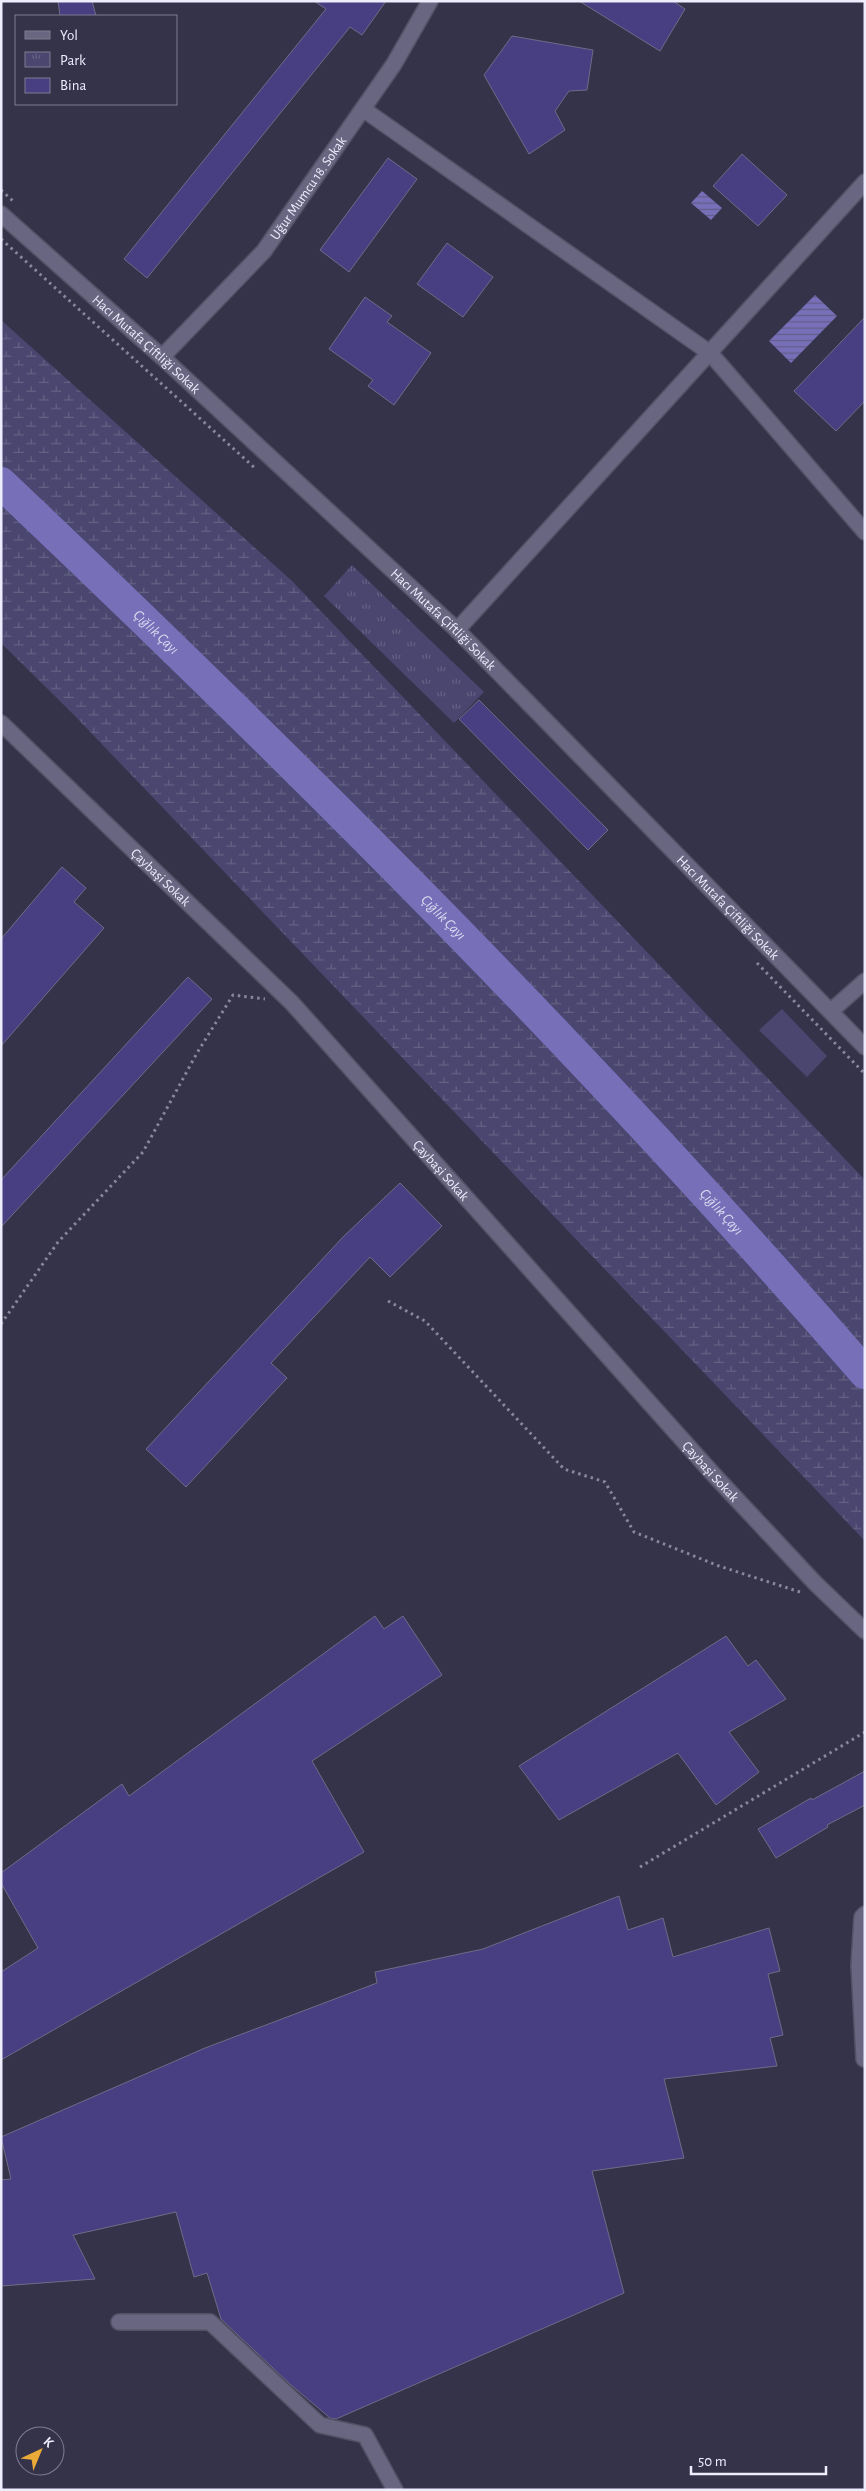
<svg xmlns="http://www.w3.org/2000/svg" width="866" height="2491" font-family="'Alegreya Sans',sans-serif">
	<style>
		.wetland { fill: url(#wetland-marsh) }
		.park { fill: url(#park-tufts) }
		.pitch { fill: #4a466f }
		.water { fill: url(#water-rules) }
		.lines { fill: none; stroke-linecap: round; stroke-linejoin: round }
		.river { stroke: #786fb9; stroke-width: 32 }
		.building { fill: #483e82; stroke: #6e6c87 }
		.minor-casing { stroke: #535165; stroke-width: 18 }
		.path { stroke: #88879b; stroke-width: 3; stroke-dasharray: 2.5 4; stroke-linecap: butt }
		.minor { stroke: #686681; stroke-width: 15 }
		.labels { text-anchor: middle; stroke-width: 4.5; stroke-linejoin: round; paint-order: stroke }
		.street-label { font-size: 14px; fill: #eeedfd; stroke: #34334a }
		.water-label { font-size: 15px; font-style: italic; fill: #dcdbef; stroke: #34334a }
	</style>
	<defs>
		<pattern id="wetland-marsh" width="20" height="14" patternUnits="userSpaceOnUse" patternTransform="scale(1.25)"><rect width="20" height="14" fill="#4a466f"/><path d="M1 5h8M5 5V1M11 12h8M15 12V8" fill="none" stroke="#646184"/></pattern>
		<pattern id="park-tufts" width="24" height="20" patternUnits="userSpaceOnUse" patternTransform="scale(1.25)"><rect width="24" height="20" fill="#4a466f"/><path d="M3 7l-1-3M5 7V3M7 7l1-3M15 17l-1-3M17 17v-4M19 17l1-3" fill="none" stroke="#646184"/></pattern>
		<pattern id="water-rules" width="6" height="5" patternUnits="userSpaceOnUse" patternTransform="scale(1.25)"><rect width="6" height="5" fill="#786fb9"/><path d="M0 2.5h6" fill="none" stroke="#625d88"/></pattern>
	</defs>
	<rect width="100%" height="100%" fill="#34334a"/>
	<!-- wetland -->
	<polygon class="wetland" points="1,320 292,581 865,1180 865,1541 73,714 1,643"/>
	<!-- park -->
	<polygon class="park" points="352,565 484,692 454,723 324,596"/>
	<!-- pitch -->
	<polygon class="pitch" points="782,1009 827,1056 807,1077 759,1030"/>
	<!-- water -->
	<g class="water">
		<polygon points="702,191 722,208 711,220 691,203"/>
		<polygon points="815,295 837,316 791,363 769,341"/>
	</g>
	<g class="lines">
		<!-- river -->
		<path class="river" id="s1" d="M1,483C301,768 594,1060 865,1373"/>
	</g>
	<!-- building -->
	<g class="building">
		<polygon points="58,1 92,1 96,16 60,16"/>
		<polygon points="314,1 386,1 362,35 350,27 147,278 124,259 326,9"/>
		<polygon points="579,1 673,1 685,9 660,51"/>
		<polygon points="512,36 593,50 587,90 569,91 555,111 565,130 529,154 484,75"/>
		<polygon points="742,154 787,195 758,226 713,186"/>
		<polygon points="388,158 417,179 349,272 320,250"/>
		<polygon points="447,243 493,277 463,317 417,284"/>
		<polygon points="365,297 392,316 387,322 431,353 394,405 368,386 373,380 329,349"/>
		<polygon points="865,317 865,401 836,431 794,391"/>
		<polygon points="479,700 608,830 588,850 459,719"/>
		<polygon points="62,867 86,888 74,902 104,928 1,1046 1,939"/>
		<polygon points="188,977 212,999 1,1227 1,1180"/>
		<polygon points="400,1183 442,1226 390,1277 370,1257 271,1363 287,1378 186,1487 146,1449 343,1237"/>
		<polygon points="375,1616 384,1629 403,1616 442,1675 312,1761 364,1852 1,2060 1,1972 38,1948 1,1883 1,1873 122,1784 129,1796"/>
		<polygon points="726,1636 748,1666 756,1660 786,1699 729,1732 759,1772 716,1805 678,1753 559,1820 519,1766"/>
		<polygon points="865,1771 865,1805 827,1825 828,1827 776,1858 758,1829 811,1798 812,1800"/>
		<polygon points="619,1896 628,1930 663,1918 673,1957 769,1928 780,1971 768,1974 783,2035 770,2038 777,2066 664,2079 684,2158 592,2171 624,2293 336,2419 330,2418 290,2384 221,2319 207,2273 194,2277 176,2212 73,2235 95,2279 1,2286 1,2180 11,2179 1,2137 205,2048 377,1983 375,1972 483,1949"/>
	</g>
	<g class="lines">
		<defs>
			<g id="minor">
				<polyline points="363,109 710,353 865,532"/>
				<path id="s2" d="M1,214L162,357L457,630L865,1047"/>
				<path id="s3" d="M162,357L264,251L394,64L430,1"/>
				<polyline points="457,630 865,182"/>
				<path id="s4" d="M1,723L292,1003L714,1475L815,1583L865,1631"/>
				<polyline points="831,1011 865,981"/>
				<polyline points="864,2059 859,1965 862,1917 865,1914"/>
				<polyline points="119,2322 210,2322 320,2425 365,2435 395,2490"/>
			</g>
		</defs>
		<!-- minor casing -->
		<use href="#minor" class="minor-casing"/>
		<!-- path -->
		<g class="path">
			<polyline points="1,190 13,201"/>
			<polyline points="1,239 256,469"/>
			<polyline points="757,963 865,1074"/>
			<polyline points="388,1301 425,1321 564,1469 605,1482 634,1532 719,1566 800,1592"/>
			<polyline points="1,1324 58,1242 143,1152 197,1053 233,995 265,999"/>
			<polyline points="640,1867 865,1732"/>
		</g>
		<!-- minor -->
		<use href="#minor" class="minor"/>
	</g>
	<g class="labels">
		<!-- street labels -->
		<g class="street-label">
			<text dy="5" stroke="none"><textPath href="#s3" startOffset="224">Uğur Mumcu 18. Sokak</textPath></text>
			<text dy="5" stroke="none"><textPath href="#s2" startOffset="195">Hacı Mutafa Çiftliği Sokak</textPath></text>
			<text dy="5" stroke="none"><textPath href="#s2" startOffset="600">Hacı Mutafa Çiftliği Sokak</textPath></text>
			<text dy="5" stroke="none"><textPath href="#s4" startOffset="222">Çaybaşi Sokak</textPath></text>
			<text dy="5" stroke="none"><textPath href="#s2" startOffset="1005">Hacı Mutafa Çiftliği Sokak</textPath></text>
			<text dy="5" stroke="none"><textPath href="#s4" startOffset="628">Çaybaşi Sokak</textPath></text>
			<text dy="5" stroke="none"><textPath href="#s4" startOffset="1032">Çaybaşi Sokak</textPath></text>
		</g>
		<!-- water labels -->
		<g class="water-label">
			<text dy="5" stroke="none"><textPath href="#s1" startOffset="215">Çığlık Çayı</textPath></text>
			<text dy="5" stroke="none"><textPath href="#s1" startOffset="620">Çığlık Çayı</textPath></text>
			<text dy="5" stroke="none"><textPath href="#s1" startOffset="1025">Çığlık Çayı</textPath></text>
		</g>
	</g>
	<!-- border -->
	<rect width="866" height="2491" fill="none" stroke="#eeedfd" stroke-width="5"/>
	<!-- legend -->
	<rect x="15" y="15" width="162" height="90" fill="#34334a" stroke="#7e7d92"/>
	<rect x="25" y="31" width="25" height="8" fill="#686681" stroke="#7e7d92"/>
	<text x="60" y="40" font-size="15" fill="#eeedfd">Yol</text>
	<rect x="25" y="52" width="25" height="15" fill="url(#park-tufts)" stroke="#7e7d92"/>
	<text x="60" y="65" font-size="15" fill="#eeedfd">Park</text>
	<rect x="25" y="78" width="25" height="15" fill="#483e82" stroke="#7e7d92"/>
	<text x="60" y="90" font-size="15" fill="#eeedfd">Bina</text>
	<!-- north arrow -->
	<g transform="translate(40 2451) rotate(44)"><circle r="24" fill="#34334a" stroke="#7e7d92"/>
	<path d="M0-4L9 19L0 12L-9 19Z" fill="#eaaa38"/>
	<text y="-8" font-size="14" font-weight="bold" text-anchor="middle" fill="#eeedfd">K</text>
	</g>
	<!-- scale -->
	<path d="M691 2466v8h135v-8" fill="none" stroke="#eeedfd" stroke-width="2.5"/>
	<text x="698" y="2466" font-size="15" fill="#eeedfd" stroke="#34334a" stroke-width="4" paint-order="stroke">50 m</text>
</svg>
